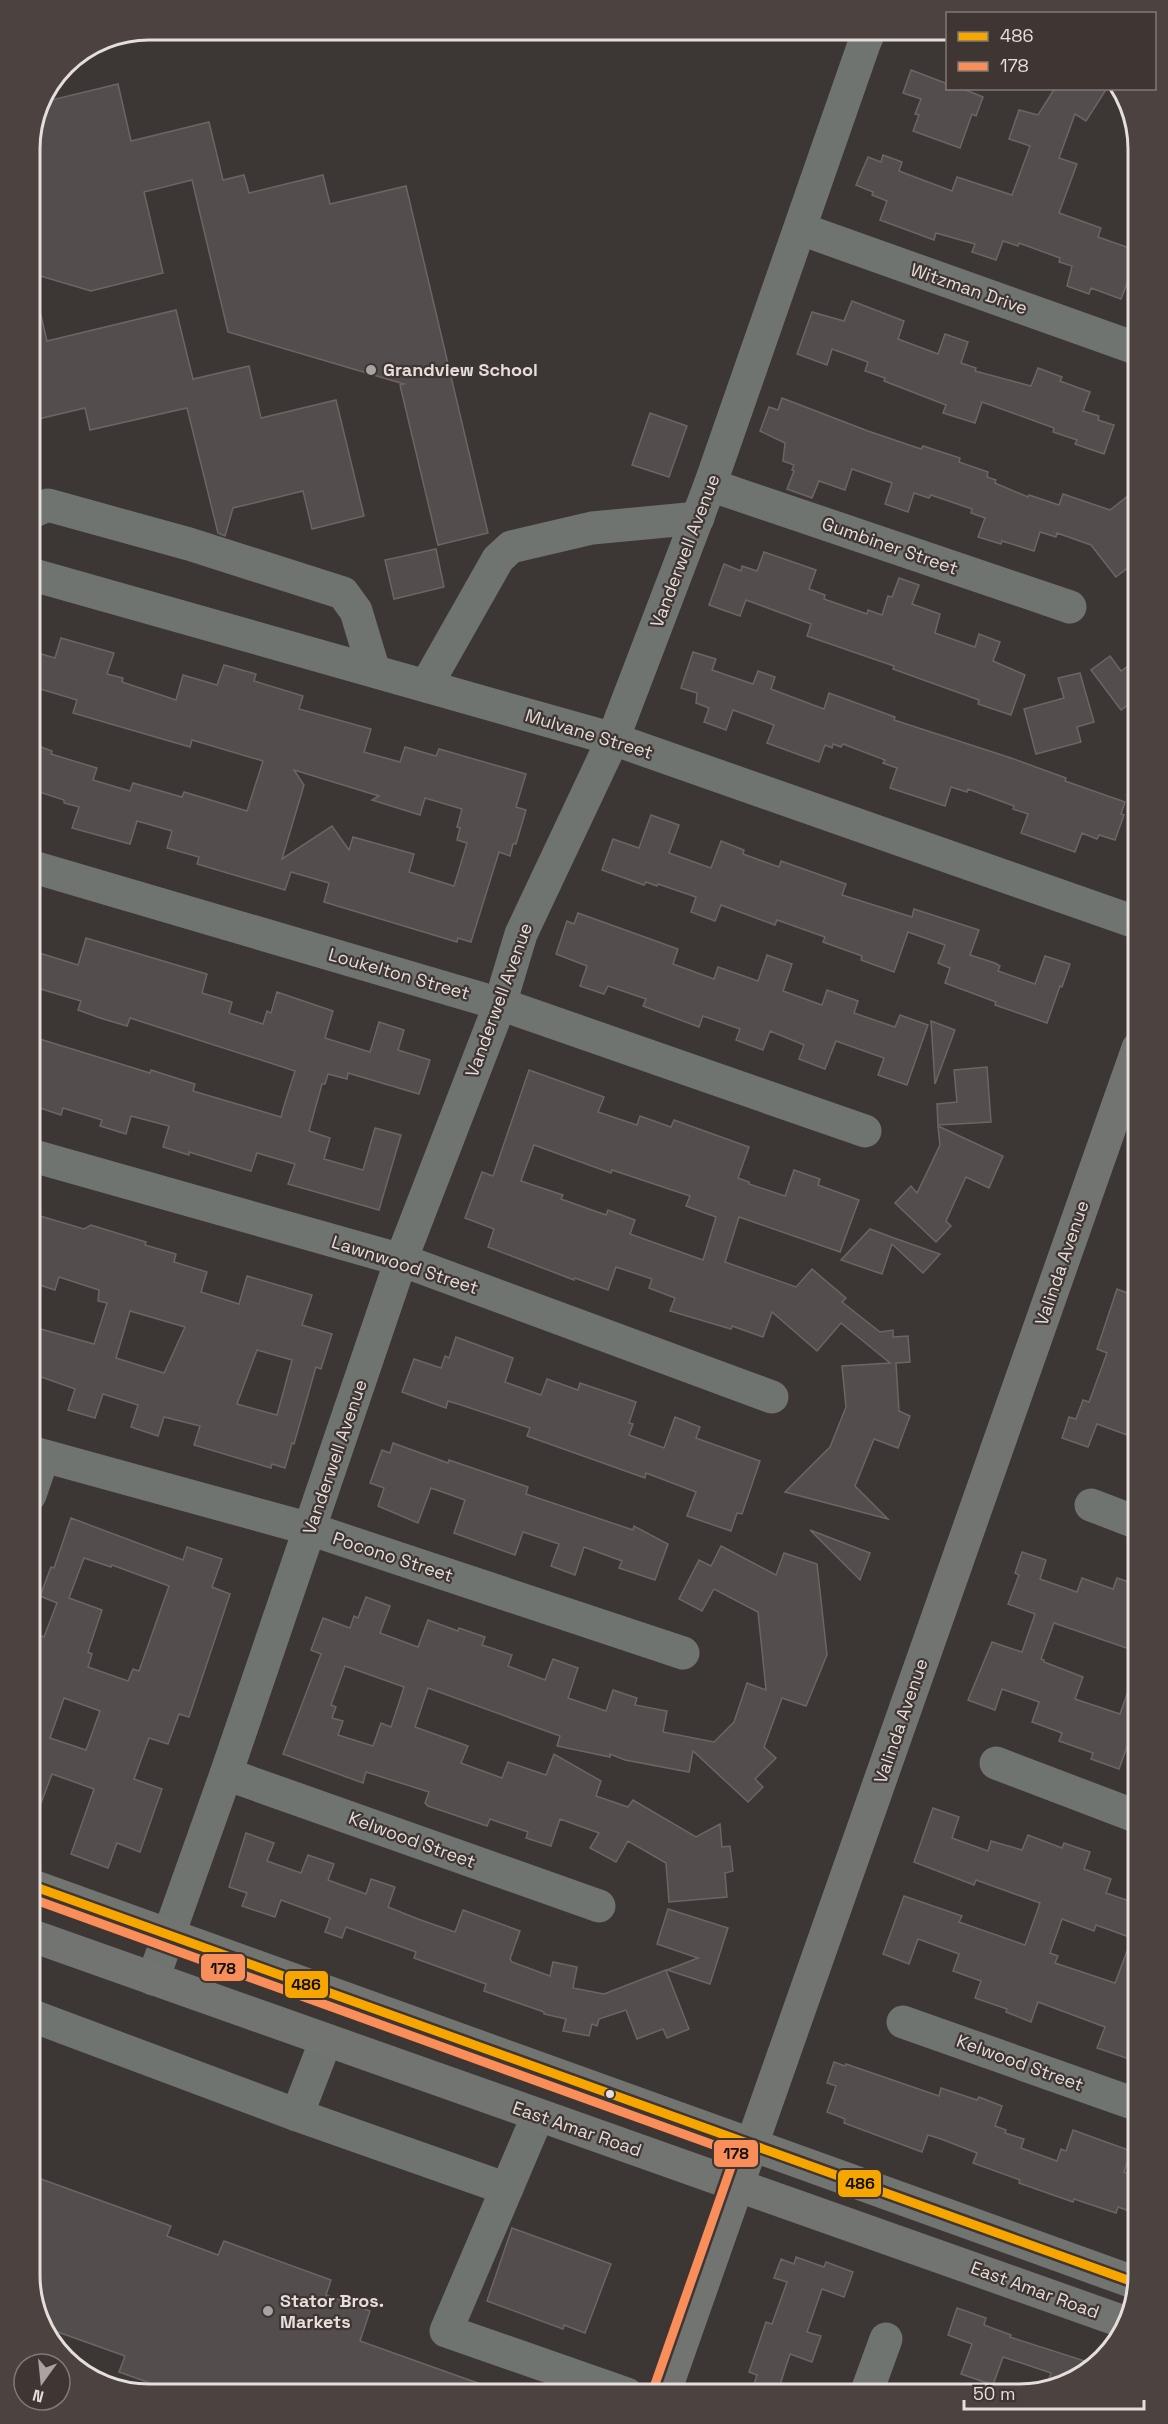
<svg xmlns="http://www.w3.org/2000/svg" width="1168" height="2424" font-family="'Space Grotesk',sans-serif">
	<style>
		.building { fill: #534e4d; stroke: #6b6665; stroke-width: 1.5; fill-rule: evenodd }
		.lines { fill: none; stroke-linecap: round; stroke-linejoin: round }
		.minor { stroke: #6f7471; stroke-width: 33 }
		.major { stroke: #717471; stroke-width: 33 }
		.bus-1-casing { stroke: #3f3532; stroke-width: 14 }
		.bus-2-casing { stroke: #3f3532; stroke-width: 14 }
		.bus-1 { stroke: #f7a600; stroke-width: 9 }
		.bus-2 { stroke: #fa8e5a; stroke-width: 9 }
		.poi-dot { fill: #aaa3a2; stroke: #3f3532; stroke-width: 2 }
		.bus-dot { fill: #e5dedc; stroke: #3f3532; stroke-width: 2 }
		.labels { text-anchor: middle; stroke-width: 4.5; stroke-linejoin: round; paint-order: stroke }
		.street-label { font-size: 18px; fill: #e5dedc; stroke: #3f3532 }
		.poi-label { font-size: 18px; font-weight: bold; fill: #e5dedc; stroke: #3f3532; text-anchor: start }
		.rim { fill: none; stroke: #e5dedc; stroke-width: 3 }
		.line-badge { stroke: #3f3532; stroke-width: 2 }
		.pale-badge-label { font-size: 16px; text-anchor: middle; font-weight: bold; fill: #111 }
	</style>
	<rect width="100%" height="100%" fill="#3c3635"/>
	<!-- building -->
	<g class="building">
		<polygon points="911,70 948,84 948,88 961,88 983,97 976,116 972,114 960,148 913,131 919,115 915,114 921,99 903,93"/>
		<polygon points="118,84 131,141 209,122 223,180 244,175 249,193 323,175 330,204 406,186 488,533 438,545 400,385 404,384 228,332 192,180 144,192 163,273 91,291 30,273 30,142 39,103"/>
		<polygon points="1055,88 1107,88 1086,121 1075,114 1059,158 1077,164 1059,213 1101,228 1098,237 1138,251 1138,285 1128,281 1121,299 1091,288 1089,294 1067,286 1072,266 1059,262 1060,258 1019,243 1018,246 1003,241 996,260 972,252 975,244 936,233 934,240 880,220 887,201 872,195 873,192 856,185 868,157 881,162 883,155 902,162 899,171 952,191 957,177 1012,195 1030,146 1009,139 1019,110 1038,115"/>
		<polygon points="852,301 904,321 898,339 938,354 945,334 968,342 961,363 976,368 975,371 1031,386 1038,368 1062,377 1060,381 1090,392 1083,411 1099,416 1098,420 1114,425 1104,454 1075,444 1077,440 1053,432 1054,428 982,402 975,423 943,413 946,405 884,381 885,378 865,371 868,362 832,349 827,365 797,354 812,312 844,321"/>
		<polygon points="38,303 47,341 176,310 193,379 249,366 261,418 336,400 364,516 312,529 303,491 233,508 225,536 218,533 187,408 90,430 85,408 30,421 30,304"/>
		<polygon points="782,398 868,431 921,449 923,446 960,458 959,462 988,472 987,477 996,480 995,483 1028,497 1029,495 1059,505 1063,494 1110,510 1138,488 1138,560 1116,577 1091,545 1057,533 1056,537 1040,532 1034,551 1002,541 1001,544 978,537 985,518 971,513 972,509 931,495 929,498 914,493 908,512 885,504 892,483 852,469 845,490 819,481 812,498 787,489 794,471 792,470 794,465 783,461 785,443 760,431 769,407 778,410"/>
		<polygon points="650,413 687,426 669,477 632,465"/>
		<polygon points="436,549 444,587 394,599 385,560"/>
		<polygon points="764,552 816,570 809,589 825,595 824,599 867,614 868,610 882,615 888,596 892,597 899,578 919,585 912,604 940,614 935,633 975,647 979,634 1000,642 993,661 1025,675 1011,715 978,704 979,700 893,669 894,666 807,636 811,624 746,600 740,616 709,605 724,564 741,571 742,566 757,571"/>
		<path d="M61,638L114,653L107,674L123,678L122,682L176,700L183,675L217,685L224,665L256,674L254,681L303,696L299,709L371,729L364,752L400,762L405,747L436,756L439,749L526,774L516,807L526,810L516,844H513L510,856L499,852L471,942L458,938L457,942L324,902L329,883L291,872L285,890L197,864L199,857L167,848L172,831L137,821L130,844L72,828L79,807L64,803V800L30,789V743L52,751L51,754L97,768L93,780L130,791L133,783L182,797L184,792L247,811L263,761L192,740L190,747L73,713L77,700L30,686V655L39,658L41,654L55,658ZM294,770L379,796L372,800L420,815L425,798L462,809L457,827L460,828L457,840L467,843L454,886L409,872L414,854L353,837L349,850L332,826L282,859L304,785Z"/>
		<polygon points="693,652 716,659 712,670 753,684 758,671 775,677 771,689 824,709 829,693 895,717 894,720 1011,758 1066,778 1065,781 1125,802 1121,814 1124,815 1115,840 1099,835 1097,839 1082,833 1075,852 1021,833 1028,814 1013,809 1014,806 968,789 967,792 951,787 945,806 890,788 897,768 883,763 885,760 843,744 841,747 833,744 832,748 825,745 819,762 767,743 774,725 733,710 726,730 704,722 709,708 696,703 697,693 681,688"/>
		<polygon points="1110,656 1121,671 1138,659 1138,698 1121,710 1091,670"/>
		<polygon points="1080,673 1094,722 1077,727 1081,742 1036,754 1024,709 1064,698 1058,678"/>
		<polygon points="651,815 679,825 669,853 711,868 721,841 744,850 743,854 779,867 781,861 846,884 842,895 912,917 914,909 979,930 970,955 995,963 1000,966 998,971 1035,984 1045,956 1070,964 1062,987 1060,986 1047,1023 995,1005 996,1002 945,983 950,968 938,963 945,945 908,932 894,972 861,960 862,956 823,942 825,937 777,920 775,925 721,905 715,921 691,912 696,897 658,884 657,886 646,882 644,885 602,870 613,839 639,848"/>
		<polygon points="578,913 678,949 673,964 714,979 718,967 758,981 767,955 792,964 783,991 822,1005 827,990 858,1001 854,1013 895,1027 900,1015 928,1025 907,1085 878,1075 884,1058 836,1041 825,1069 799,1059 804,1045 770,1031 763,1050 736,1040 740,1029 703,1016 699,1027 643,1006 646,999 608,986 604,994 580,986 587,966 556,954 567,921 574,924"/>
		<polygon points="86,938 207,974 202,993 232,1002 229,1013 263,1024 267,1011 271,1013 277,992 333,1011 325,1038 370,1052 379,1022 404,1030 398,1050 430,1060 419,1094 348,1073 347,1079 328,1074 325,1084 322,1084 309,1131 330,1138 324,1159 363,1170 375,1128 401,1135 379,1210 288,1184 295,1164 257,1153 251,1171 189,1152 189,1155 163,1147 169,1126 131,1116 126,1134 100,1126 102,1120 63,1108 61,1115 34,1106 40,1086 30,1083 30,1036 150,1073 151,1070 195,1084 193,1091 281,1117 283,1109 295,1071 130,1018 127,1026 100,1018 78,1010 81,1001 30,986 30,950 78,965"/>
		<polygon points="931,1021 955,1030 935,1084"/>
		<polygon points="987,1067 991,1122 938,1125 937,1104 957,1102 954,1070"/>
		<path d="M529,1070L604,1097L598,1112L637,1125L640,1116L671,1127L674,1120L749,1147L738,1178L749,1182V1184L785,1196L794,1170L820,1179L818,1185L859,1200L840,1252L739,1217L725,1262L796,1287L812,1269L846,1298L842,1302L880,1332L893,1330V1337L908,1336L910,1362L896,1363L899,1411L910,1416L898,1448L874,1439L855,1486L888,1519L785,1492L830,1447L846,1407L842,1366L890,1363L841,1323L817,1351L772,1312L763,1337L732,1326L731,1329L670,1311L675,1298L649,1288L652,1279L616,1267L608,1290L575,1278L574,1280L488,1247L494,1229L465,1218L482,1172L493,1176ZM534,1145L611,1173L612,1170L690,1196L686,1206L716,1217L703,1260L630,1234L635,1220L608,1210L606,1215L561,1199L563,1195L521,1181Z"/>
		<polygon points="938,1126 1003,1156 989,1188 966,1177 946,1221 951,1226 936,1242 895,1203 911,1186 917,1193 940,1145"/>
		<path d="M30,1213L84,1229L91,1225L146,1242L145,1245L176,1254L174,1262L207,1272L201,1292L239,1304L247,1276L312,1295L302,1325L332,1334L321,1369L316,1367L294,1444L292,1443L285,1468L272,1464L271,1468L194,1445L200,1426L164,1417L158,1436L131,1427L138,1405L103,1394L95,1418L68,1410L75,1389L30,1373V1326L94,1344L107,1303L98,1301L99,1290L59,1277L55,1290L30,1282ZM130,1311L185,1327L164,1373L116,1358ZM257,1350L292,1360L277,1415L237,1404Z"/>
		<polygon points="870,1229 894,1238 940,1254 923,1273 892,1244 882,1274 841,1260"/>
		<polygon points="1117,1289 1138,1297 1138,1439 1097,1424 1088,1447 1062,1438 1069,1417 1076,1419 1083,1400 1089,1402 1107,1353 1097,1349"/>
		<polygon points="456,1337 513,1358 505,1382 541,1395 547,1379 578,1390 580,1383 636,1402 629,1423 633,1424 629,1435 664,1448 675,1417 700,1427 696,1438 760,1461 742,1514 737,1513 731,1531 687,1516 696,1492 646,1473 645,1478 527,1436 530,1428 458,1404 448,1401 446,1408 402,1392 414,1359 441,1368 445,1356 449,1358"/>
		<polygon points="393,1443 448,1463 449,1460 528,1487 526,1494 633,1530 634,1526 668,1544 655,1580 619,1568 622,1561 584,1547 575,1575 551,1566 559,1544 523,1532 515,1555 454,1533 465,1500 431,1488 418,1523 378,1506 384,1488 370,1483 382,1450 390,1453"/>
		<path d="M71,1518L183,1560L187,1547L222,1559L212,1587L230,1594L189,1717L179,1714L168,1744L149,1738L134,1779L162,1789L140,1852L117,1843L108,1868L71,1854L94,1789L52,1774L32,1827H30V1654L37,1634L44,1637L57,1603L40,1596L51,1567L54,1568ZM84,1558L111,1567L112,1565L169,1586L139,1671L133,1669L128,1681L88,1667L92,1654L88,1652L102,1610L69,1598ZM64,1698L100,1711L86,1750L50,1738Z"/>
		<polygon points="810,1530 870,1553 860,1580"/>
		<path d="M721,1546L776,1575L784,1553L817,1564L827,1655L806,1706L782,1698L764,1747L776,1758L755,1779L763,1787L748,1802L693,1751L689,1772L625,1760L610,1754V1757L557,1746L560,1736L428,1688L415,1727L468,1746L461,1763L502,1778L508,1762L546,1775L554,1754L601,1781L596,1796L628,1807L633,1800L696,1837L720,1824L722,1847L730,1846L733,1871L725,1873L727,1897L669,1902L666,1863L628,1841L616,1862L590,1848L599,1833L560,1819L551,1846L526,1838L528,1832L490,1819L487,1826L428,1806L425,1803L429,1792L366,1772L363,1783L283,1754L321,1654L311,1650L323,1618L350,1628L354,1616L358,1618L366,1597L390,1606L380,1633L418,1647L428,1620L458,1631L459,1628L485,1637L482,1645L512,1655L508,1666L545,1680L553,1659L578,1668L568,1698L606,1711L613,1690L637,1698L635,1705L667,1711L663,1732L714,1742L734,1722L747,1683L766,1690L758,1612L714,1589L702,1611L679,1599L699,1560L711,1566ZM345,1666L404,1687L391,1727L381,1723L373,1746L338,1735L343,1721L332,1718L336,1707L331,1705Z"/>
		<polygon points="1022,1552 1046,1560 1040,1579 1077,1592 1082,1578 1113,1589 1117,1578 1138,1585 1138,1652 1054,1623 1041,1659 1044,1660 1044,1662 1083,1677 1075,1699 1120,1714 1135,1672 1138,1673 1138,1739 1131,1736 1119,1769 1091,1759 1093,1753 1059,1741 1062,1733 1032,1722 1039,1702 1002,1689 995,1710 968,1700 992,1642 1022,1652 1035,1614 1008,1604 1019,1575 1015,1573"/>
		<path d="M933,1808L959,1817L952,1838L988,1851L991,1841L1022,1850L1028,1835L1062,1848L1064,1843L1090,1852L1084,1869L1111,1879L1106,1893L1138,1904V2062L1097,2048L1105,2027L1038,2002L1031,2022L1006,2012L1007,2009L975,1998L981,1981L953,1971L959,1954L918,1939L909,1964L883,1954L904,1896L962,1916L959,1922L1025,1945L1040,1903L976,1880L974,1885L914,1862ZM1062,1919L1094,1931L1096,1925L1132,1938L1115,1983L1055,1963L1058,1956L1050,1953Z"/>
		<polygon points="246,1833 274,1843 267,1861 301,1873 308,1855 334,1864 328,1880 366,1894 371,1879 395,1887 388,1907 418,1919 455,1932 463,1910 520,1931 510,1959 512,1962 550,1976 553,1962 577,1967 573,1988 604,1994 666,1970 689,2029 667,2038 663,2029 637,2039 626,2010 599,2019 597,2026 592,2024 589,2036 563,2031 566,2019 544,2014 544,2012 484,1991 486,1984 414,1958 416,1952 346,1927 342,1938 325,1932 330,1918 281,1900 275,1917 242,1906 247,1893 229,1887"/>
		<polygon points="668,1909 728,1928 710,1984 667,1970 698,1958 657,1944"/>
		<polygon points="834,2062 845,2066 846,2064 939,2096 941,2088 977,2100 979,2097 1002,2106 995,2126 1006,2130 1005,2133 1024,2139 1021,2148 1057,2161 1061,2149 1066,2151 1073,2130 1131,2151 1124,2172 1138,2177 1138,2214 1118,2207 1116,2213 1074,2199 1073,2202 1019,2183 1020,2180 973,2163 977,2153 941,2139 928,2135 922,2152 844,2123 845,2119 827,2112 836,2086 827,2083"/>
		<polygon points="30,2175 171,2226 167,2236 218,2255 224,2241 331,2280 326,2295 370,2311 360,2341 500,2391 499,2394 181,2394 119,2372 125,2356 44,2327 39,2320 30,2275"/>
		<polygon points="512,2228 611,2264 585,2333 564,2325 563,2329 487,2301"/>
		<polygon points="796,2257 824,2267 826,2262 853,2272 844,2297 822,2289 807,2332 821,2336 812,2362 790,2354 777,2394 751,2394 757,2375 749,2372 766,2322 772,2324 787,2282 774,2278 781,2259 794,2264"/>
		<polygon points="957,2308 986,2318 984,2325 1011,2335 1010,2337 1091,2363 1064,2385 1045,2389 1051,2373 1003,2357 993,2385 961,2374 972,2344 948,2335"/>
	</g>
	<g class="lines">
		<!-- minor -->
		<g class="minor">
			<polyline points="801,229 1138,349"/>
			<polyline points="710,485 1070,607"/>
			<polyline points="30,513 48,505 189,544 343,593 356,611 374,671"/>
			<polyline points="30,574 613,739 1138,923"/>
			<polyline points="426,686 498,559 511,547 592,528 698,518"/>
			<polyline points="30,866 500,1004 865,1131"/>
			<polyline points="30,1155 401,1260 772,1397"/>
			<polyline points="30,1452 310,1529 683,1653"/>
			<polyline points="30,1495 43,1457"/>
			<polyline points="1091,1505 1138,1523"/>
			<polyline points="996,1763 1138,1817"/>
			<polyline points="226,1774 599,1906"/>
			<polyline points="153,1979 226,1774 401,1260 500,1004 521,934 613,739 710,485 864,44 870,30"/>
			<polyline points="30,2015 297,2115"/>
			<polyline points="903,2022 1138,2105"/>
			<polyline points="326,2040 297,2115 490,2183 507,2188 538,2115"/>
			<polyline points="507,2188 446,2331 627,2394"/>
			<polyline points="866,2394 886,2339"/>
		</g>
		<!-- major -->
		<g class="major">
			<polyline points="30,1885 1136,2283"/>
			<polyline points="30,1935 1124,2322"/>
			<polyline points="664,2394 1138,1048"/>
		</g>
		<defs>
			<polyline id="bus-1" points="30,1885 1136,2283"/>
			<polyline id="bus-2" points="30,1898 736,2153 653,2390"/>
		</defs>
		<!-- bus-1 casing -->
		<use href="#bus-1" class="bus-1-casing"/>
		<!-- bus-2 casing -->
		<use href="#bus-2" class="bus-2-casing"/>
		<!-- bus-1 -->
		<use href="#bus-1" class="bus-1"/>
		<!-- bus-2 -->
		<use href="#bus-2" class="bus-2"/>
	</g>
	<!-- markers -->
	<g class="poi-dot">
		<circle cx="371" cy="370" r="6"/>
		<circle cx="268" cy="2311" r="6"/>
	</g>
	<circle class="bus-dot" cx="610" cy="2094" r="5"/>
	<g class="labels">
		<!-- street labels -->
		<g class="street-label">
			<text transform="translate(969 289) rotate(19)" y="6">Witzman Drive</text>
			<text transform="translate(890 546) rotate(19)" y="6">Gumbiner Street</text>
			<text transform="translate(685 551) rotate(-69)" y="6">Vanderwell Avenue</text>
			<text transform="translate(589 734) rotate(17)" y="6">Mulvane Street</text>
			<text transform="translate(399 974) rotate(16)" y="6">Loukelton Street</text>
			<text transform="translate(499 1000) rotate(-70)" y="6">Vanderwell Avenue</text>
			<text transform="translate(1062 1263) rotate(-71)" y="6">Valinda Avenue</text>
			<text transform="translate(405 1265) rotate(18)" y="6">Lawnwood Street</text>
			<text transform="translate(335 1457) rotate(-71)" y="6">Vanderwell Avenue</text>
			<text transform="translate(393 1557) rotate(18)" y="6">Pocono Street</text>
			<text transform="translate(901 1721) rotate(-71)" y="6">Valinda Avenue</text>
			<text transform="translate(412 1840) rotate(20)" y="6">Kelwood Street</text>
			<text transform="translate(1020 2063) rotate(20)" y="6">Kelwood Street</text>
			<text transform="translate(577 2129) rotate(19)" y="6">East Amar Road</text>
			<text transform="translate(1035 2290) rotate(20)" y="6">East Amar Road</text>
		</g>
		<!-- poi labels -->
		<g class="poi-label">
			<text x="383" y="376">Grandview School</text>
			<text x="280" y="2307">Stator Bros.<tspan x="280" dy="21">Markets</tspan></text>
		</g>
	</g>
	<!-- crop -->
	<path d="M0 0H1168V2424H0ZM149 40H1019A109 109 0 0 1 1128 149V2275A109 109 0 0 1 1019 2384H149A109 109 0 0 1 40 2275V149A109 109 0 0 1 149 40Z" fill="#4c4340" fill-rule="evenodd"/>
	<path class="rim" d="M149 40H1019A109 109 0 0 1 1128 149V2275A109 109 0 0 1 1019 2384H149A109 109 0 0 1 40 2275V149A109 109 0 0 1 149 40Z"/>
	<g class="line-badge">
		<rect x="200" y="1953" width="46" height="29" rx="6" fill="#fa8e5a"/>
		<rect x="284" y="1970" width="45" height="29" rx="6" fill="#f7a600"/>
		<rect x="713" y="2139" width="46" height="29" rx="6" fill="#fa8e5a"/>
		<rect x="837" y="2169" width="45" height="29" rx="6" fill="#f7a600"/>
	</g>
	<g class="pale-badge-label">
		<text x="223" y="1974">178</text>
		<text x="306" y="1990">486</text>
		<text x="736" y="2159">178</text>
		<text x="860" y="2189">486</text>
	</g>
	<!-- legend -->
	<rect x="946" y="12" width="210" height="78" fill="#3f3532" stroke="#817976" stroke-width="1.5"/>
	<rect x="958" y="32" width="30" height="9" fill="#f7a600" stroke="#817976" stroke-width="1.5"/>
	<text x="1000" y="42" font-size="18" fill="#e5dedc">486</text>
	<rect x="958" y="62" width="30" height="9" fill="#fa8e5a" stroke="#817976" stroke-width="1.5"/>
	<text x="1000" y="72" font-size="18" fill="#e5dedc">178</text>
	<!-- north arrow -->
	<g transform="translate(42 2382) rotate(195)"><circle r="28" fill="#3f3532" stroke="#817976" stroke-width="1.5"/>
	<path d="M0-4.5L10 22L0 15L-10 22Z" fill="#aaa3a2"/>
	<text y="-9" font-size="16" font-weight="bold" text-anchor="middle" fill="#e5dedc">N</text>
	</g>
	<!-- scale -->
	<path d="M964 2400v9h180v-9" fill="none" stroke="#e5dedc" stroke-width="3"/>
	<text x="973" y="2400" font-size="18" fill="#e5dedc" stroke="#3f3532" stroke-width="4.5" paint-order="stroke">50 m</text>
</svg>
